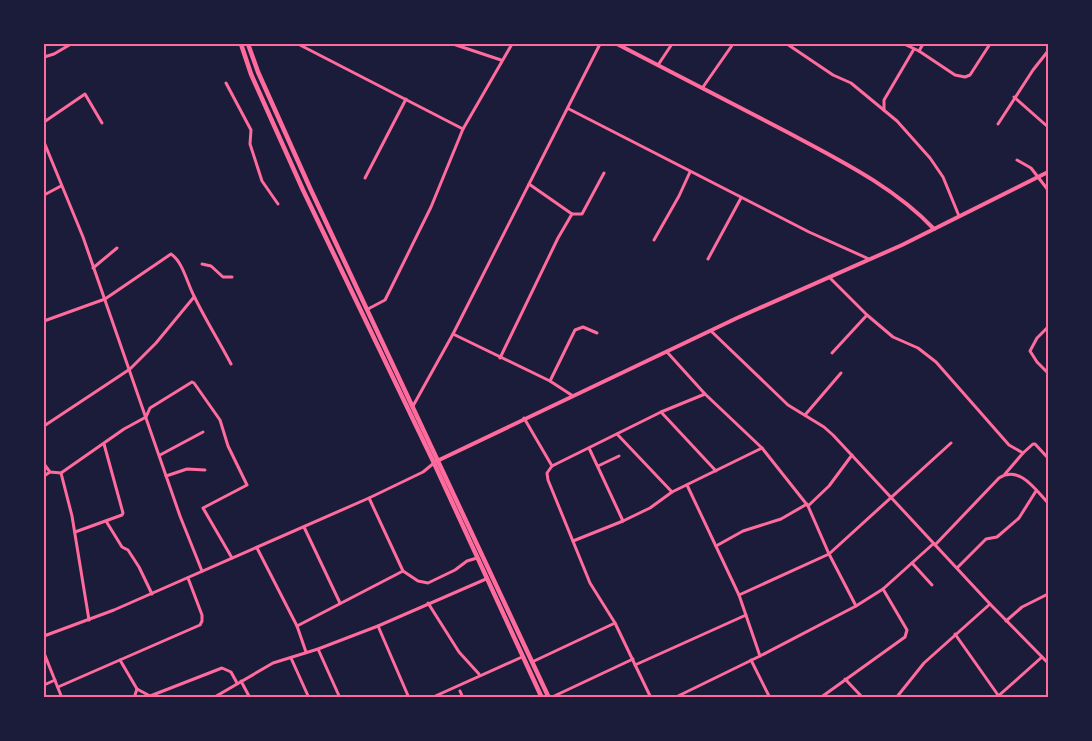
<svg xmlns="http://www.w3.org/2000/svg" width="1092" height="741" font-family="Literata,serif">
	<style>
		.lines { fill: none; stroke-linecap: round; stroke-linejoin: round }
		.minor { stroke: #ff6b9d; stroke-width: 3 }
		.tertiary { stroke: #ff6b9d; stroke-width: 4 }
		.primary { stroke: #ff6b9d; stroke-width: 4.5 }
		.neatline { fill: none; stroke: #ff6b9d; stroke-width: 2 }
	</style>
	<rect width="100%" height="100%" fill="#1b1b3a"/>
	<g class="lines">
		<!-- minor -->
		<g class="minor">
			<polyline points="298,44 463,129"/>
			<polyline points="453,44 501,60"/>
			<polyline points="787,44 833,75 851,83 897,121 930,158 943,177 959,216"/>
			<polyline points="904,44 919,51 955,75 965,77 970,75 990,44"/>
			<polyline points="919,51 923,44"/>
			<polyline points="44,57 54,54 71,44"/>
			<polyline points="658,65 672,44"/>
			<polyline points="226,83 251,130 250,144 262,181 278,204"/>
			<polyline points="703,87 733,44"/>
			<polyline points="1014,97 1048,127"/>
			<polyline points="569,109 809,232 869,259"/>
			<polyline points="884,110 884,100 914,49"/>
			<polyline points="44,122 85,94 102,123"/>
			<polyline points="998,124 1033,70 1048,51"/>
			<polyline points="44,142 83,237 180,516 202,571"/>
			<polyline points="1017,160 1031,168 1048,190"/>
			<polyline points="365,178 406,99"/>
			<polyline points="529,184 572,214"/>
			<polyline points="44,195 61,186"/>
			<polyline points="654,240 679,196 690,172"/>
			<polyline points="708,259 741,198"/>
			<polyline points="202,264 211,266 223,277 232,277"/>
			<polyline points="93,268 117,248"/>
			<polyline points="829,277 867,315 893,337 918,348 936,362 1009,445 1023,453 1033,444 1035,444 1048,458"/>
			<polyline points="368,309 385,300 392,286 431,207 463,129 512,44"/>
			<path d="M44,321L105,299L171,254C183,262 187,283 194,296C205,319 219,341 231,364"/>
			<polyline points="1048,327 1037,338 1030,351 1037,362 1048,373"/>
			<polyline points="711,331 788,405 824,427 833,435 990,604 1048,663"/>
			<polyline points="453,334 550,381 573,396"/>
			<polyline points="667,352 705,394 762,448 808,506 829,554 856,606"/>
			<polyline points="832,353 867,315"/>
			<polyline points="500,358 558,238 572,214 582,214 604,173"/>
			<polyline points="550,381 575,330 583,327 597,333"/>
			<polyline points="413,406 453,334 600,44"/>
			<polyline points="661,412 716,471"/>
			<polyline points="805,415 841,373"/>
			<polyline points="524,418 552,466 547,473 548,480 590,583 615,623 651,698"/>
			<polyline points="44,426 130,369 156,343 194,297"/>
			<polyline points="617,434 672,492"/>
			<polyline points="589,448 623,521"/>
			<polyline points="160,455 203,432"/>
			<polyline points="44,464 50,472 61,473 124,429 146,417 150,408 192,382 194,383 220,420 228,446 247,485 203,508 232,558"/>
			<polyline points="552,466 661,412 705,394"/>
			<polyline points="598,466 619,456"/>
			<polyline points="61,473 72,516 89,620"/>
			<polyline points="1005,474 1023,453"/>
			<polyline points="44,476 50,472"/>
			<polyline points="166,476 187,469 205,470"/>
			<polyline points="687,485 739,595 760,656"/>
			<polyline points="369,498 403,571 418,581 428,583 455,570 467,561 477,558"/>
			<polyline points="808,506 829,486 852,455"/>
			<polyline points="106,521 122,547 128,550 139,567 152,594"/>
			<polyline points="304,527 340,603"/>
			<polyline points="75,532 122,515 123,513 104,444"/>
			<polyline points="573,541 623,521 650,508 672,492 762,448"/>
			<path d="M935,545L999,478C1019,465 1035,489 1048,503"/>
			<polyline points="716,546 743,531 781,519 807,504"/>
			<polyline points="257,548 297,626 306,652"/>
			<polyline points="912,563 932,585"/>
			<polyline points="957,568 986,539 997,537 1019,518 1036,491"/>
			<polyline points="739,595 829,554 951,443"/>
			<polyline points="428,603 459,652 479,674"/>
			<polyline points="1006,621 1022,607 1048,594"/>
			<polyline points="297,626 403,571"/>
			<polyline points="378,626 409,698"/>
			<polyline points="955,634 998,695"/>
			<polyline points="44,636 114,610 369,498 423,472 434,463"/>
			<polyline points="318,649 340,698"/>
			<polyline points="44,653 62,698"/>
			<polyline points="291,658 309,698"/>
			<polyline points="120,660 137,689 150,696"/>
			<polyline points="751,660 770,698"/>
			<polyline points="532,662 615,623"/>
			<polyline points="635,665 746,615"/>
			<polyline points="845,679 863,698"/>
			<polyline points="241,681 250,698"/>
			<polyline points="44,685 55,680"/>
			<polyline points="58,687 200,625 202,621 202,615 188,578"/>
			<polyline points="460,691 463,698"/>
			<polyline points="134,698 137,689"/>
			<polyline points="145,698 222,668 231,672 237,683"/>
			<polyline points="213,698 273,663 318,649 378,626 486,579"/>
			<polyline points="431,698 522,657"/>
			<polyline points="550,698 633,659"/>
			<polyline points="674,698 760,656 856,606 883,589 933,544"/>
			<polyline points="820,698 905,637 907,630 883,589"/>
			<polyline points="896,698 924,663 990,604"/>
			<polyline points="996,698 1042,657"/>
		</g>
		<!-- tertiary -->
		<g class="tertiary">
			<path d="M617,44C673,73 730,102 787,132C839,160 893,186 934,229"/>
			<polyline points="437,461 737,318 902,245 1048,172"/>
		</g>
		<!-- primary -->
		<g class="primary">
			<polyline points="241,44 251,74 303,190 434,463 542,698"/>
			<polyline points="248,44 258,72 310,188 549,698"/>
		</g>
	</g>
	<!-- border -->
	<rect width="1092" height="741" fill="none" stroke="#1b1b3a" stroke-width="90"/>
	<rect x="45" y="45" width="1002" height="651" class="neatline"/>
</svg>
